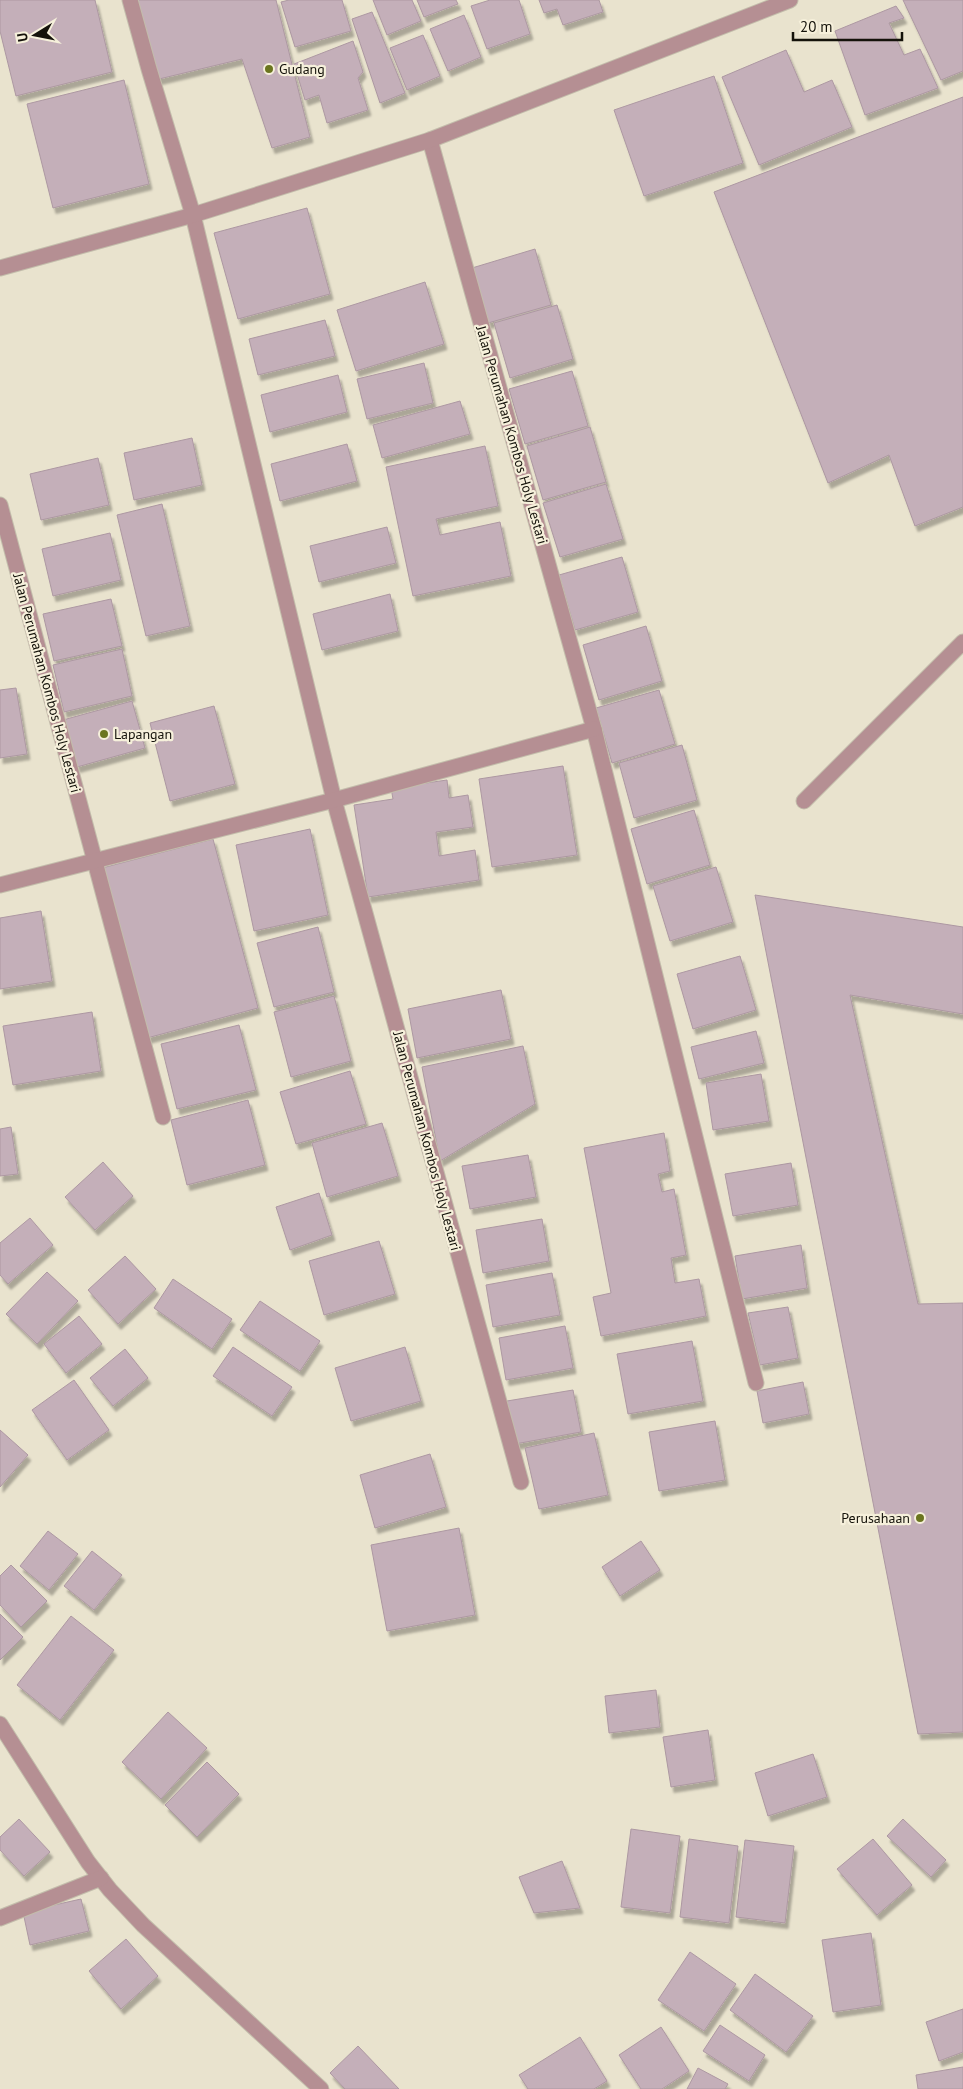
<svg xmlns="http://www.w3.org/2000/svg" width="963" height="2089" font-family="'PT Sans',sans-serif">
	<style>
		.building { fill: #c4afb9; stroke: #ad98a2; filter: url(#shadow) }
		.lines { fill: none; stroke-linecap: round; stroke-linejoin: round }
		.lane-casing { stroke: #c3bdab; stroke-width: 17 }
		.street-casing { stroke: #c3bdab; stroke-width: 17 }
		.lane { stroke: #b58f93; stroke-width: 15 }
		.street { stroke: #b58f93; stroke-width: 15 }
		.poi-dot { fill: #6b751f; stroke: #f6f0db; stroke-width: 2 }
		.labels { text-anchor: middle; stroke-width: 4.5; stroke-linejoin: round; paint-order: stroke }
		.poi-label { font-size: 14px; fill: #14120a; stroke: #f6f0db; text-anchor: start }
		.street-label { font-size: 14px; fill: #14120a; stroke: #f6f0db }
	</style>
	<defs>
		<filter id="shadow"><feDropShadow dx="3" dy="5.5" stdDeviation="1" flood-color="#0004"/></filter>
	</defs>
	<rect width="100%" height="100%" fill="#e9e3ce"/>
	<!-- building -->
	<g class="building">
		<polygon points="0,0 95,0 112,72 16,96 0,31"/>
		<polygon points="134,0 276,0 310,137 272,148 242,59 155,80"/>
		<polygon points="289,0 342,0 351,31 295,47 281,2"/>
		<polygon points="373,0 412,0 421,21 387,35"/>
		<polygon points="417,0 456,0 458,4 424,17"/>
		<polygon points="490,0 519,0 530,34 487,49 471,6"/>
		<polygon points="539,0 599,0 603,12 563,25 557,9 544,13"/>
		<polygon points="903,0 963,0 963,71 941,80"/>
		<polygon points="896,6 904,18 889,23 904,55 920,49 938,88 865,115 835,31"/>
		<polygon points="372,12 405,93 380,103 352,19"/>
		<polygon points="464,15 481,57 448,71 430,29"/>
		<polygon points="423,35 440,76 407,90 390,48"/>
		<polygon points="353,41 363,72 358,78 368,110 327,123 319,95 305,100 294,64"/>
		<polygon points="786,50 804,92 832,80 852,127 759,165 722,77"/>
		<polygon points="714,76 743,163 644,196 614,110"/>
		<polygon points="124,80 149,184 53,208 27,104"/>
		<polygon points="963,97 963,507 915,526 889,455 828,483 714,192"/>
		<polygon points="307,208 330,294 238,319 214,233"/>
		<polygon points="535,249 551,305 488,323 472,268"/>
		<polygon points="425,282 444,344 356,371 337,310"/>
		<polygon points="557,305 573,359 510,378 494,323"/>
		<polygon points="325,320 335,356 258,375 249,339"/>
		<polygon points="424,363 433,403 367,419 357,379"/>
		<polygon points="572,371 588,426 525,444 509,389"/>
		<polygon points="338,375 347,412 270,432 261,395"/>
		<polygon points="460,401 470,434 382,458 373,425"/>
		<polygon points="590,427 606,482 543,500 527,446"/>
		<polygon points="192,438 202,485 134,500 124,453"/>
		<polygon points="347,444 357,481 280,501 271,464"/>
		<polygon points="485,446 498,506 436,519 440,535 500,522 511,576 413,596 386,467"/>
		<polygon points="98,458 109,505 41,520 30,474"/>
		<polygon points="606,484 623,539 560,557 543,503"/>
		<polygon points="162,504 190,626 146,636 117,515"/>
		<polygon points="387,527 396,563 319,582 310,546"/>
		<polygon points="110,533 121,580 53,596 42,549"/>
		<polygon points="622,557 638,612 575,630 559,575"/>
		<polygon points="390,594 398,631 322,650 313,614"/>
		<polygon points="111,599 122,646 54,661 43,614"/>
		<polygon points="646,626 662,681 599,700 583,645"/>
		<polygon points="122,649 132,696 64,712 53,665"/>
		<polygon points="16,688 27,754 0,758 0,690"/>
		<polygon points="659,690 675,744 612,763 596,708"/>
		<polygon points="132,701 145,748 77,767 63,720"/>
		<polygon points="214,706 235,784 170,801 150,723"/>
		<polygon points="682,745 697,800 634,818 619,763"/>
		<polygon points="563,766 577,855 492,867 479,779"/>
		<polygon points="447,780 449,798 468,795 473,827 436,832 439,856 475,850 479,880 368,897 354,805 393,799 391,788"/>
		<polygon points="694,810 710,865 647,884 631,829"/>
		<polygon points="310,829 328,915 254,931 236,845"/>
		<polygon points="213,839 258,1008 147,1038 102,868"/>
		<polygon points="716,867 733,922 670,941 653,886"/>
		<polygon points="755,895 963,927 963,1014 850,995 918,1304 963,1303 963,1732 918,1734"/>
		<polygon points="41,911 52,981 0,989 0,918"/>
		<polygon points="318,927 334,992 274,1007 257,943"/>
		<polygon points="740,956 756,1010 693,1029 677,974"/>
		<polygon points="501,990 511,1039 417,1058 408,1009"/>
		<polygon points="334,996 351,1061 291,1077 274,1012"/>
		<polygon points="92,1012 101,1071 13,1085 3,1026"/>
		<polygon points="239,1025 256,1090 177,1109 161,1044"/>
		<polygon points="756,1031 764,1063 699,1079 691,1047"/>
		<polygon points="523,1046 535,1104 440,1161 422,1067"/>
		<polygon points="350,1071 366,1124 296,1144 280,1092"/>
		<polygon points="761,1074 769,1121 713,1130 706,1083"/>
		<polygon points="248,1100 265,1165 187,1185 171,1120"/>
		<polygon points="382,1123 398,1176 327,1197 312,1143"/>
		<polygon points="11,1127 18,1174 0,1176 0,1129"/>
		<polygon points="664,1133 670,1171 658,1174 662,1192 674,1189 686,1255 671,1258 675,1283 699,1279 706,1316 601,1336 593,1297 611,1293 584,1148"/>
		<polygon points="528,1155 536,1197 470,1209 462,1166"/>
		<polygon points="103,1162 133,1196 95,1230 65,1197"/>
		<polygon points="791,1163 798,1205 733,1216 725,1174"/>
		<polygon points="319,1193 332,1235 290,1250 276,1207"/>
		<polygon points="30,1218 53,1245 8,1284 0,1275 0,1243"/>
		<polygon points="542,1219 549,1261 483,1273 476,1230"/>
		<polygon points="379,1241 395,1294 324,1315 309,1261"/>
		<polygon points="801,1245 807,1288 742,1299 735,1256"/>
		<polygon points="125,1256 156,1289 118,1324 88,1290"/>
		<polygon points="47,1272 78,1301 37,1344 6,1314"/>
		<polygon points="552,1273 560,1315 493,1327 486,1285"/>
		<polygon points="173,1279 232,1319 212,1349 154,1308"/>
		<polygon points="260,1301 320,1341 300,1371 240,1330"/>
		<polygon points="788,1307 798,1358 760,1365 748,1313"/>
		<polygon points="79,1316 102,1344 66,1373 44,1344"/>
		<polygon points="565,1326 573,1368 506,1380 499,1338"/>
		<polygon points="692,1341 703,1401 628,1414 617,1354"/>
		<polygon points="233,1347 292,1387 272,1416 213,1376"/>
		<polygon points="405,1347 421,1401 351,1421 335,1368"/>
		<polygon points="125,1349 148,1378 113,1406 90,1378"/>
		<polygon points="74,1380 109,1430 67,1460 32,1410"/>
		<polygon points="803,1382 809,1414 763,1423 757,1391"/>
		<polygon points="573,1390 581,1432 515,1444 507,1401"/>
		<polygon points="715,1421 725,1480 659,1491 649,1432"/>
		<polygon points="0,1430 28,1455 0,1487"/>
		<polygon points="594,1433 608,1495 539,1509 525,1448"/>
		<polygon points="430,1454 446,1507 375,1528 360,1475"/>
		<polygon points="459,1528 475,1615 387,1631 371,1545"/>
		<polygon points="48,1531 78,1554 49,1590 20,1566"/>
		<polygon points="641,1541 660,1570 620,1596 602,1567"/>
		<polygon points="92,1551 122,1575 94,1610 64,1586"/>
		<polygon points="11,1565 47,1601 21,1627 0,1605 0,1576"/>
		<polygon points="0,1614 23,1637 0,1660"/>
		<polygon points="71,1616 114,1650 60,1720 17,1685"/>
		<polygon points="656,1690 660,1727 609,1733 605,1696"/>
		<polygon points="168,1712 207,1748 161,1799 122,1762"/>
		<polygon points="708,1730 715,1780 671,1787 663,1737"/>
		<polygon points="813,1754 827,1797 768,1816 755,1773"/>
		<polygon points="207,1762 239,1794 197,1837 165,1805"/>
		<polygon points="19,1819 50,1852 24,1876 0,1850 0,1837"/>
		<polygon points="903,1819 946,1860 931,1877 887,1836"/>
		<polygon points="631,1829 680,1836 670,1913 621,1907"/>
		<polygon points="689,1839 738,1846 729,1923 680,1917"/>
		<polygon points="873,1839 912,1885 877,1915 837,1869"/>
		<polygon points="745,1840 794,1846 785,1923 736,1917"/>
		<polygon points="562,1861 580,1908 534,1913 519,1877"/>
		<polygon points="81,1899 89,1931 30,1945 23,1912"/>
		<polygon points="871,1933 881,2005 833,2012 822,1940"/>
		<polygon points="126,1939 158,1976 121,2009 89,1971"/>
		<polygon points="690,1952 736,1984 704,2031 658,2000"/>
		<polygon points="755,1974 813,2016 786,2052 730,2010"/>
		<polygon points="963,2009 963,2052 939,2061 926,2022"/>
		<polygon points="720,2025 765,2055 749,2081 703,2051"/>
		<polygon points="661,2027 689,2071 662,2089 641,2089 619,2055"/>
		<polygon points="580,2037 607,2081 594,2089 528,2089 519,2075"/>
		<polygon points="358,2046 399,2089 345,2089 330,2073"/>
		<polygon points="963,2067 963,2089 918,2089 916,2075"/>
		<polygon points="698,2068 728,2084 725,2089 687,2089"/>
	</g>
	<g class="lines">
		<defs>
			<polyline id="lane" points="804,801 963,642"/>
			<g id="street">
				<polyline points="130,0 149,69 193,215 334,800 521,1482"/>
				<polyline points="430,140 594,729 756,1383"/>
				<polyline points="0,268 193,215 430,140 790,0"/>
				<polyline points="0,505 163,1117"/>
				<polyline points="0,885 334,800 594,729"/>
				<polyline points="0,1724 88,1862 110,1890 143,1925 321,2089"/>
				<polyline points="0,1918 101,1878"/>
			</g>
		</defs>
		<!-- lane casing -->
		<use href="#lane" class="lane-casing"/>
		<!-- street casing -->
		<use href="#street" class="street-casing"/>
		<!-- lane -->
		<use href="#lane" class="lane"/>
		<!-- street -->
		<use href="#street" class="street"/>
	</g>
	<!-- markers -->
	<g class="poi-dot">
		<circle cx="269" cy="69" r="5"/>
		<circle cx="104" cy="734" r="5"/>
		<circle cx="920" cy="1518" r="5"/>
	</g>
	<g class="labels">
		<!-- poi labels -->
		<g class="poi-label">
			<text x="279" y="74">Gudang</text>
			<text x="114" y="739">Lapangan</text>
			<text x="910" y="1523" text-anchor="end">Perusahaan</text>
		</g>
		<!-- street labels -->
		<g class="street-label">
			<text transform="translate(512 435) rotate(74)" y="5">Jalan Perumahan Kombos Holy Lestari</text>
			<text transform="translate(47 683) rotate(75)" y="5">Jalan Perumahan Kombos Holy Lestari</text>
			<text transform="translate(427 1141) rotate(75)" y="5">Jalan Perumahan Kombos Holy Lestari</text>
		</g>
	</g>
	<!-- north arrow -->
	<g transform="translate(35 35) rotate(260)" stroke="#f6f0db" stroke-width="4" paint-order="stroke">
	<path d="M0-4L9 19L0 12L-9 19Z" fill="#14120a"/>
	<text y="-8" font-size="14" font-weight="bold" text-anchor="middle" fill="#14120a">U</text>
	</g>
	<!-- scale -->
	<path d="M793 32v8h109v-8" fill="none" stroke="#14120a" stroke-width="2.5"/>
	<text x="800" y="32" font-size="15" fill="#14120a" stroke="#f6f0db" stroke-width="4" paint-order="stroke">20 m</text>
</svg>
